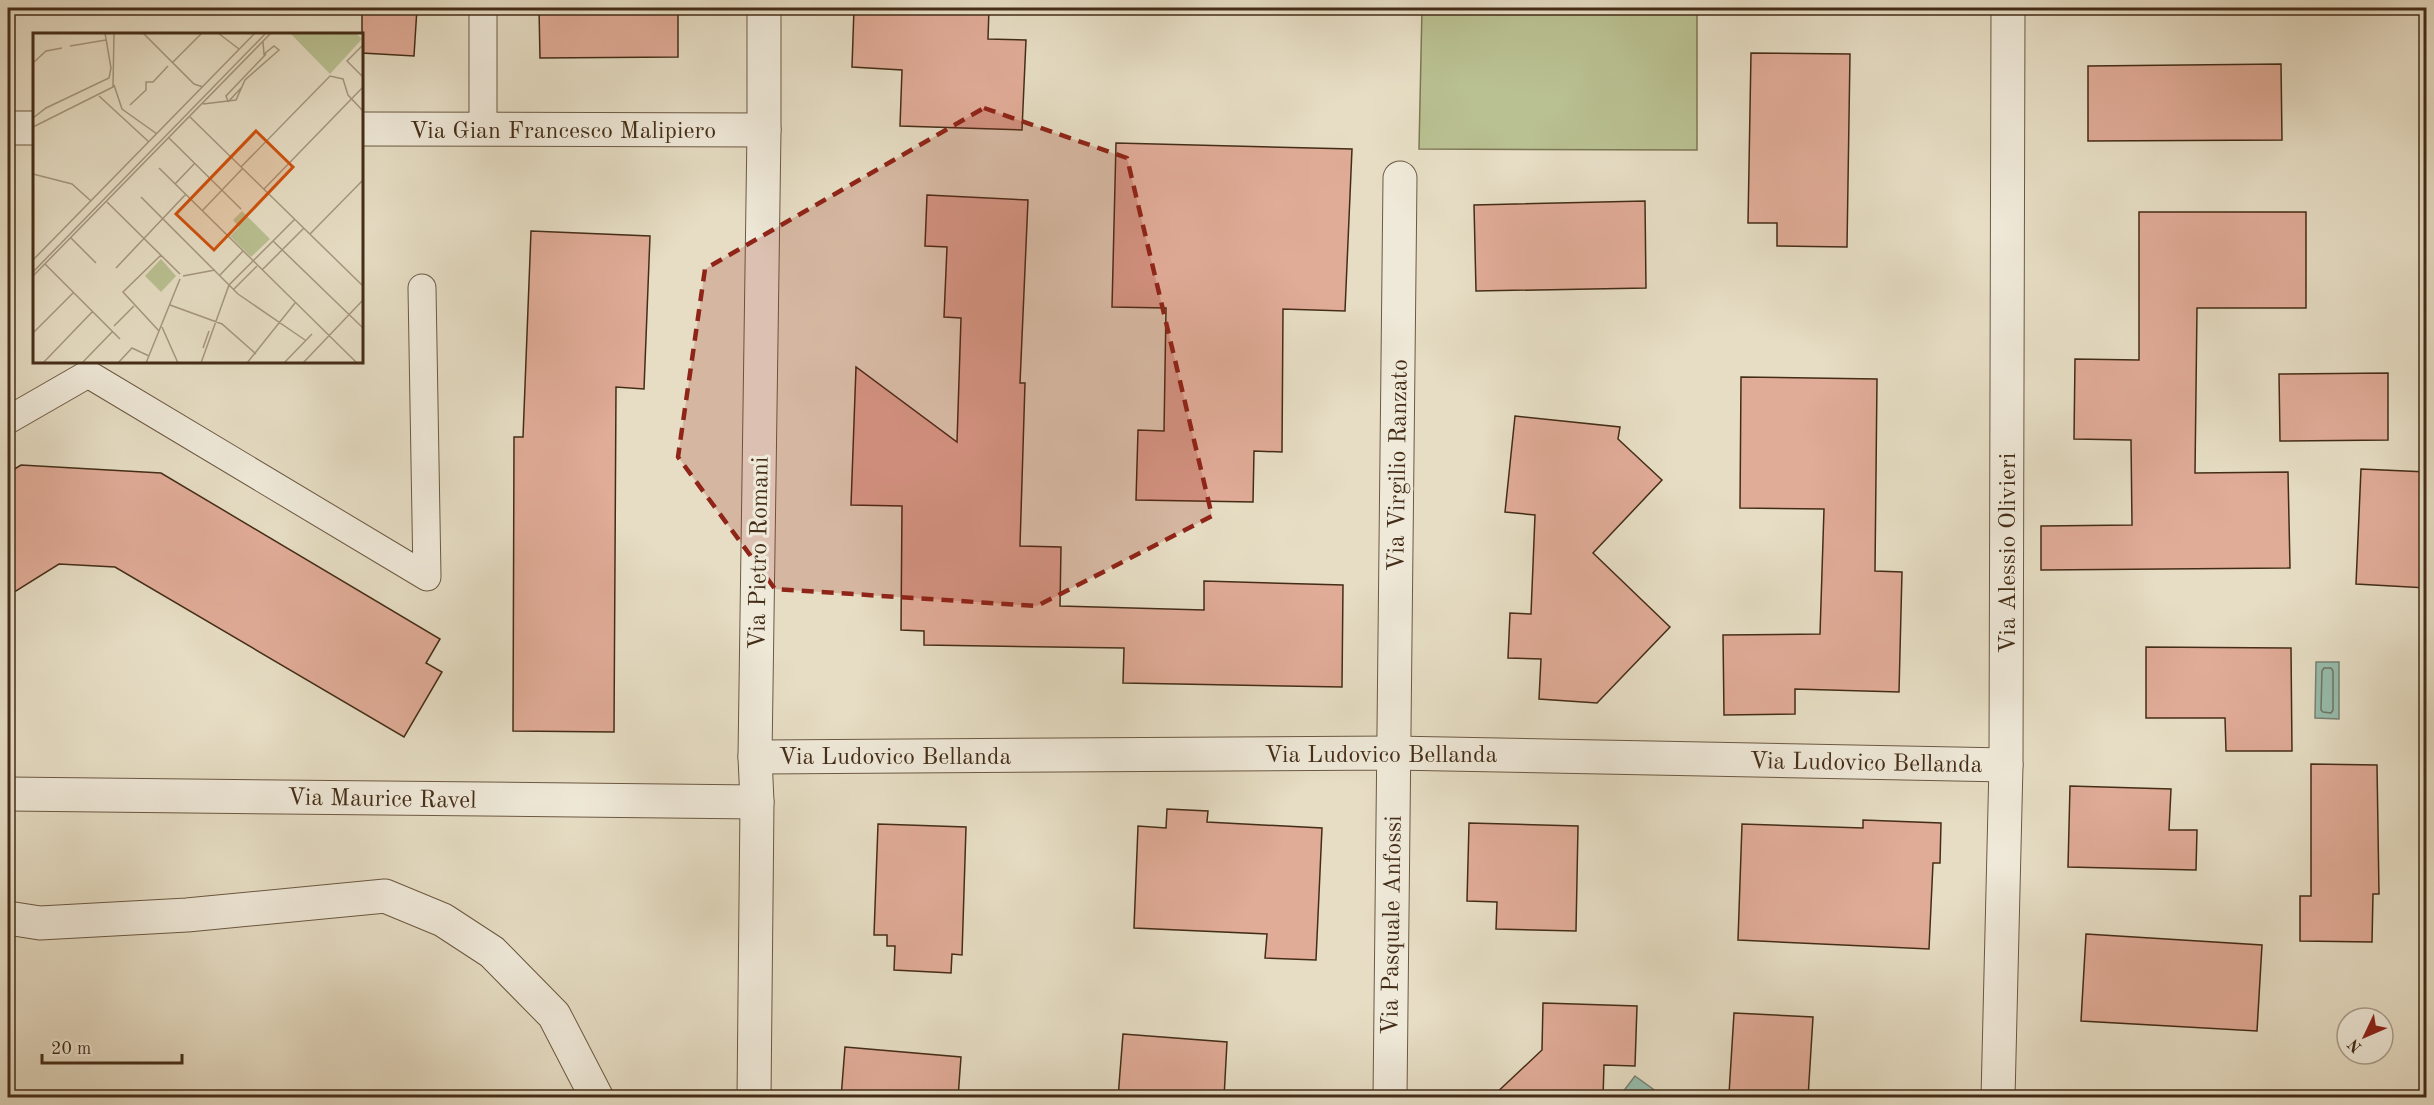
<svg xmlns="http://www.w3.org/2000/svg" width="2434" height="1105" font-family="'Old Standard TT',serif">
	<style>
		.green { fill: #b9c091; stroke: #7e7654; stroke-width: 1.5 }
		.water { fill: #97bdae; stroke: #768372; stroke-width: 1.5 }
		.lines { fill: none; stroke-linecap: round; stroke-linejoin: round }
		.shore { stroke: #6e7562; stroke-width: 1.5 }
		.building { fill: #e0ab97; stroke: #442d17; stroke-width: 1.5 }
		.service-casing { stroke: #6c5942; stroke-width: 29 }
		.pedestrian-casing { stroke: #6c5942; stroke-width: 35 }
		.minor-casing { stroke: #6c5942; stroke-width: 35 }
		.service { stroke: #efe9d9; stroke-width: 27 }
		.pedestrian { stroke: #efe9d9; stroke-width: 33 }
		.minor { stroke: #efe9d9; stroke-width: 33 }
		.marked { fill: #8f2418; fill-opacity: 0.2; stroke: #8f2418; stroke-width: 4.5; stroke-dasharray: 12 8; stroke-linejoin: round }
		.labels { text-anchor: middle; stroke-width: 6; stroke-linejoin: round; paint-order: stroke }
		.street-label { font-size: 24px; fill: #442d17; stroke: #efe9d9 }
		.inset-road { fill: none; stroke: #a5977f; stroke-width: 1.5 }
		.view { fill: #cf520e; fill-opacity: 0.15; stroke: #cf520e; stroke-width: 3 }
		.inset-edge { fill: none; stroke: #442d17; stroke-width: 3 }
	</style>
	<rect width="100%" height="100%" fill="#e6ddc4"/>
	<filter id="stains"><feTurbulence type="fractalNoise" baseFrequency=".00333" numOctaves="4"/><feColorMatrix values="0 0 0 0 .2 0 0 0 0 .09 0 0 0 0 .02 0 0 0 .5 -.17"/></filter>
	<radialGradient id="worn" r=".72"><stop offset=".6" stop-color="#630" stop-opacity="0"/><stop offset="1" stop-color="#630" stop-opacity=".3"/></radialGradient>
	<!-- green -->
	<polygon class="green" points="1422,8 1697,8 1697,150 1419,149"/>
	<!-- water -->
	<g class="water">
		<polygon points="2316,662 2339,662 2339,719 2315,718"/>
		<polygon points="1635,1076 1664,1097 1619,1097"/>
	</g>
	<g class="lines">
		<!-- shore -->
		<polygon class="shore" points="2324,668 2331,668 2333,671 2333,710 2331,713 2323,712 2321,710 2322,671"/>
	</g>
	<!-- building -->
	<g class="building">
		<polygon points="362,8 417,8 414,56 362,53"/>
		<polygon points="539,8 678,8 678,57 540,58"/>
		<polygon points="854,8 989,8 988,39 1026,40 1022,130 900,126 902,70 852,67"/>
		<polygon points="1751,53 1850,54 1847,247 1777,246 1777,223 1748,223"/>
		<polygon points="2281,64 2282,140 2088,141 2088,66"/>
		<polygon points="1116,143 1352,149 1345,311 1283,309 1282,452 1254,451 1253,502 1136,500 1138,430 1164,431 1166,308 1112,307"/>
		<polygon points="927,195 1028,200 1020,383 1025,383 1020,546 1061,547 1060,606 1204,610 1204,581 1343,585 1342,687 1123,683 1124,648 924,645 924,631 901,630 902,506 851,505 856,367 957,442 961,318 944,317 947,247 925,246"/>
		<polygon points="1645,201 1646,288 1476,291 1474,205"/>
		<polygon points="2139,212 2306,212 2306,308 2197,308 2195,473 2288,472 2290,568 2041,570 2041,526 2132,525 2131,440 2074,439 2075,359 2139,360"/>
		<polygon points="531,231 650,236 644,389 616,387 614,732 513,731 514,437 523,437"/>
		<polygon points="2388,373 2388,440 2280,441 2279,374"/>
		<polygon points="1741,377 1877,379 1875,571 1902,572 1899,692 1795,689 1795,714 1724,715 1723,635 1820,634 1824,509 1740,508"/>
		<polygon points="1515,416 1620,427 1618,439 1662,480 1593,553 1670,627 1597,703 1539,699 1541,659 1508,658 1510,613 1531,614 1535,515 1505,512"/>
		<polygon points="21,465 161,473 440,639 426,663 442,672 404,737 115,567 59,564 8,596 8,473"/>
		<polygon points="2361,469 2427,472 2427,588 2356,584"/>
		<polygon points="2146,647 2291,648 2292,751 2226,751 2225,718 2146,718"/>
		<polygon points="2311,764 2377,765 2379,894 2373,894 2372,942 2300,941 2300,896 2311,896"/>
		<polygon points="2070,786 2171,789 2169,830 2197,830 2196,870 2068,867"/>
		<polygon points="1167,809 1208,811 1207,822 1322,828 1316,960 1265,958 1267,934 1134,928 1138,826 1166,828"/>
		<polygon points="1863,820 1941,823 1940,863 1933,863 1929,949 1738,940 1742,824 1863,828"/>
		<polygon points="1469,823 1578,826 1576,931 1496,929 1497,902 1467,901"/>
		<polygon points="878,824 966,827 962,955 952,954 951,973 894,970 895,946 887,946 887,935 874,935"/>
		<polygon points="2086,934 2262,945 2257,1031 2081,1021"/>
		<polygon points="1543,1003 1637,1006 1635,1066 1604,1065 1603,1098 1491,1098 1542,1050"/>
		<polygon points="1734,1013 1813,1017 1808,1098 1729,1094"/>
		<polygon points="1123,1034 1227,1042 1224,1098 1118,1098"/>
		<polygon points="845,1047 961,1057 958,1098 841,1098"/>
	</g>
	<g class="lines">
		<defs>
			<g id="service">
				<polyline points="483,129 483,8"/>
				<polyline points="8,420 88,374 427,577 422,288"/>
			</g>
			<polyline id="pedestrian" points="8,918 40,923 187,915 385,896 443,920 492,952 554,1015 597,1098"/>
			<g id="minor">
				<polyline points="8,128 34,128"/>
				<polyline points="362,129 764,130"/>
				<polyline points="755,757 1393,753 2006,765"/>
				<polyline points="8,794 757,802"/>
				<polyline points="754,1098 757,802 755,757 764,130 764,8"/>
				<polyline points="1390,1098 1400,178"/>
				<polyline points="1998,1098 2006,765 2008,8"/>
			</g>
		</defs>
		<!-- service casing -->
		<use href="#service" class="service-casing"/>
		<!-- pedestrian casing -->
		<use href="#pedestrian" class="pedestrian-casing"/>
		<!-- minor casing -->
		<use href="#minor" class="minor-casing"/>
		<!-- service -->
		<use href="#service" class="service"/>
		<!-- pedestrian -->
		<use href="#pedestrian" class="pedestrian"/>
		<!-- minor -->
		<use href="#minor" class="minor"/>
	</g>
	<!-- marked area -->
	<path class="marked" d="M984,108L1127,158L1212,516L1037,606L775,589L678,457L705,269Z"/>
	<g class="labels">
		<!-- street labels -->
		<g class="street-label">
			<text x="563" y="138">Via Gian Francesco Malipiero</text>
			<text transform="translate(1397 465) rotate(-89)" y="8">Via Virgilio Ranzato</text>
			<text transform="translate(758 553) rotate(-89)" y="8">Via Pietro Romani</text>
			<text transform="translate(2007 553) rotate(-90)" y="8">Via Alessio Olivieri</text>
			<text x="1381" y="762">Via Ludovico Bellanda</text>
			<text x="895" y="764">Via Ludovico Bellanda</text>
			<text transform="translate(1866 762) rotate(1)" y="8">Via Ludovico Bellanda</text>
			<text transform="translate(382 798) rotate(1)" y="8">Via Maurice Ravel</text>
			<text transform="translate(1391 925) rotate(-89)" y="8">Via Pasquale Anfossi</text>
		</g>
	</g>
	<!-- overview -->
	<g transform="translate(33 33)">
		<rect width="330" height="330" fill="#e6ddc4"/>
		<path d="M257,0H323L329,6L297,41ZM209,178L237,206L218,224L197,203L206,194L200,187ZM128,226L143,243L128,259L112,243Z" fill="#b9c091"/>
		<path class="inset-road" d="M110,0L161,51L170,54M185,0L206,16M330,12L314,28L330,44M37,13L73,7M140,29L169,0M0,30L13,18L29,15M81,52L89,76L124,101M66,63L116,109M195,68L193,63L233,21M195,69L209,54M170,71L203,67L212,47L246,17L241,13L231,21L230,9M97,72L113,57V49H120L135,33M157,84L330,253M0,85L13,75L76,45L78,35L72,0M0,94L80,54L81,0M136,105L208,176M208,134L297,43L310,46L315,62L330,78M126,135L324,330M0,141L39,151L58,168M142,151L162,130M231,156L330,54M108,164L205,261L272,307M74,169L147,241M169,178L210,135M277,201L330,147M38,205L63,230M240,208L330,295M0,227L222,0M12,231L87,306M83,235L153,161M229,237L271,195M0,239L233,0M187,242L210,218M0,243L238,0M150,243L182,237M201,256L224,233M137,272L189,291L223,321M81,293L101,273M129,294L145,330M126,298L90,259L128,222M0,300L41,259M170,315L176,298M10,330L60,278M49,330L80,298M85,330L99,315L116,323M113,330L147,246M168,330L196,252L262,186M214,330L262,270M251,330L279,301M270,330L330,267"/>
		<path class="view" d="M223,98L260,134L181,217L143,181Z"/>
		<rect width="330" height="330" class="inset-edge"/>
	</g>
	<!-- margin -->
	<rect width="2434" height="1105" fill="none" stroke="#e6ddc4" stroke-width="30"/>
	<rect x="9" y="9" width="2416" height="1087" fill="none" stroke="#442d17" stroke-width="3"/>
	<rect x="15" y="15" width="2404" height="1075" fill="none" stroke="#442d17" stroke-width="1.5"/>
	<!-- north arrow -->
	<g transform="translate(2365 1036) rotate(226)"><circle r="28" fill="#efe9d9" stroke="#ab9e8b" stroke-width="1.5"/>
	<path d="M0-4.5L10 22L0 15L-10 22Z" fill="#8f2418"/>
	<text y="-9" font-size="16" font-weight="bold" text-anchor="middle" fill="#442d17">N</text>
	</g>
	<!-- scale -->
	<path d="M42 1054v9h140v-9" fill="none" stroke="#442d17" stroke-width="3"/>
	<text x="51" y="1054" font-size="18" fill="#442d17" stroke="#efe9d9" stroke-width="4.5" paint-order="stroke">20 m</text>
	<rect width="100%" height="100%" filter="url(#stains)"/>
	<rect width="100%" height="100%" fill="url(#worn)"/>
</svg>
